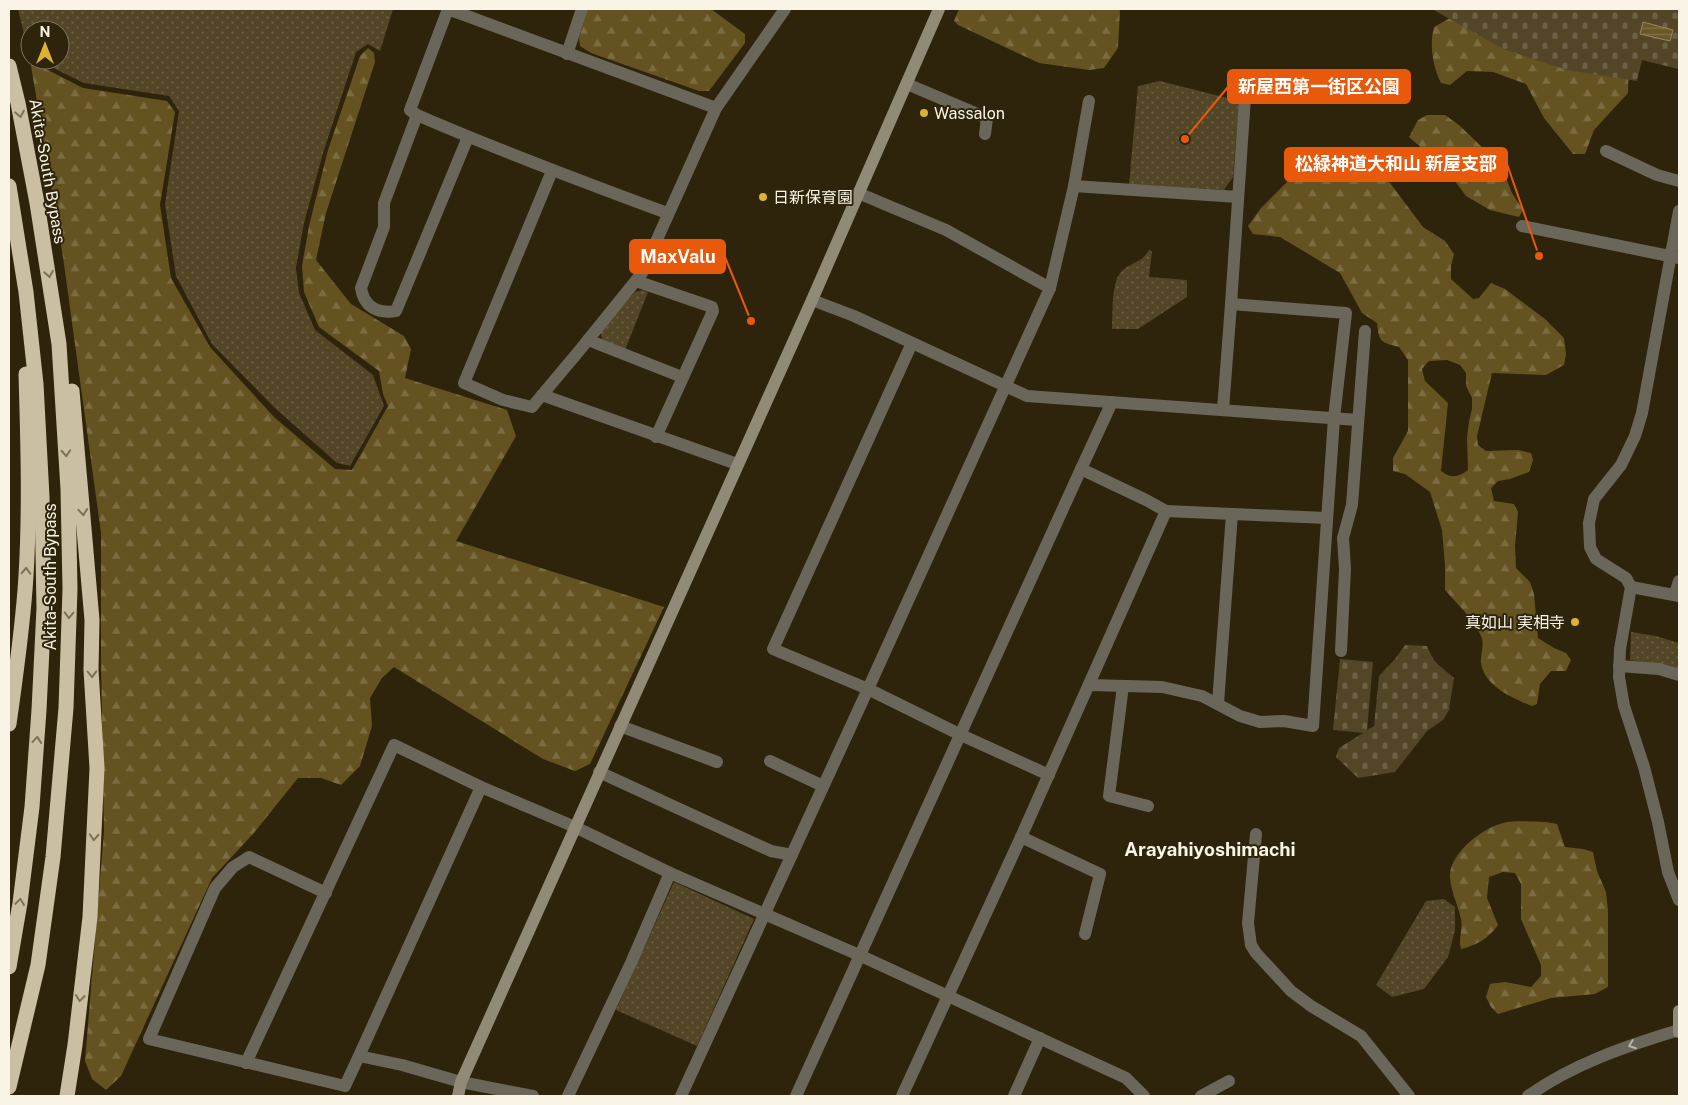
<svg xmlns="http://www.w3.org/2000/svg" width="1688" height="1105" font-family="'Public Sans','Noto Sans JP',sans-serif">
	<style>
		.green { fill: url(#green-dots) }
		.forest { fill: url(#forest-firs); fill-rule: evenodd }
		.cemetery { fill: url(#cemetery-stones) }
		.water { fill: url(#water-rules); stroke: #968761 }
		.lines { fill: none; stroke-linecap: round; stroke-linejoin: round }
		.street { stroke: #6a665a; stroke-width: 12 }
		.secondary { stroke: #918a77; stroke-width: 12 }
		.highway { stroke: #cabfa2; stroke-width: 15 }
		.oneway { stroke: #7c7257 }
		.oneway2 { stroke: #b9b4a6 }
		.poi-dot { fill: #ddb133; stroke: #2e240c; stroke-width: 2 }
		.labels { text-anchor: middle; stroke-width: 4; stroke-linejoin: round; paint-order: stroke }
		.poi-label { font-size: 16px; fill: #f9f4e5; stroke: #2e240c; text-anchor: start }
		.street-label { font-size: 16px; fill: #f9f4e5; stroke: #2e240c }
		.quarter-label { font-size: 19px; font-weight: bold; fill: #f9f4e5; stroke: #2e240c }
		.leader { fill: none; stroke: #e8590c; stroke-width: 2 }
		.callout-dot { fill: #e8590c; stroke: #2e240c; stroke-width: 2 }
		.callout { fill: #e8590c; stroke: #e8590c; stroke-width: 2 }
		.callout-label { font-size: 18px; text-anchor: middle; font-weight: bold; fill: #fff }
	</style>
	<defs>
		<pattern id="green-dots" width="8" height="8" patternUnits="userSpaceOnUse" patternTransform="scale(1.25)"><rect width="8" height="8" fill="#524627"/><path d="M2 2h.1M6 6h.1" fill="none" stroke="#6c6146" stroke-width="1.8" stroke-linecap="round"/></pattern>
		<pattern id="forest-firs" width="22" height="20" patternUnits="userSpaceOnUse" patternTransform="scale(1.25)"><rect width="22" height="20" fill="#645221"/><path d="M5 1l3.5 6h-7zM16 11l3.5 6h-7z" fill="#7b6c41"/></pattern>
		<pattern id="cemetery-stones" width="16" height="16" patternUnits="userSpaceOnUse" patternTransform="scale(1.25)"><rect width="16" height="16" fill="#524627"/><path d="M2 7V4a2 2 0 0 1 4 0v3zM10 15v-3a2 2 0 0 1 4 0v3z" fill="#6c6146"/></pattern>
		<pattern id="water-rules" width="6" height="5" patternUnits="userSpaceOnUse" patternTransform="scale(1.25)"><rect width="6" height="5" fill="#6b5828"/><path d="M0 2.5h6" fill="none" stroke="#817147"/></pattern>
	</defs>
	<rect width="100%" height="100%" fill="#2e240c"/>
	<!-- green -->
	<g class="green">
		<polygon points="18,9 393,9 380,51 368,44 356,52 323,153 304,223 296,268 299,293 315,330 373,375 384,406 350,466 337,463 276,409 212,344 176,276 165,204 179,111 169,96 84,83 41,62 40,60 60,60 60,30 30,30 30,43 24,34"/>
		<polygon points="1160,81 1239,101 1233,177 1224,190 1129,184 1138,86"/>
		<path d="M1149,250L1152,251L1149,277L1187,280V297L1138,329H1112C1113,314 1111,283 1121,272C1130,262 1141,264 1149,250Z"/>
		<polygon points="642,290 648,292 625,350 603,342 600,331 635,292"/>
		<polygon points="1631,632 1656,636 1679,643 1679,669 1630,660"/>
		<polygon points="674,882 754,919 697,1046 616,1010"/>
		<polygon points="1444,899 1455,907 1455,930 1448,957 1424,989 1392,997 1376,985 1426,901"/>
	</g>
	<!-- forest -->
	<g class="forest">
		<polygon points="588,9 711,9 745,34 745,43 709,91 699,91 591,53 580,46 579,38"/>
		<polygon points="959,9 1120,9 1118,48 1104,68 1089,70 1039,63 958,25 954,21"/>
		<path d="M1466,9L1629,52L1628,93L1594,130L1585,154H1573L1544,118L1526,84L1493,72L1467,71L1450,85L1441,83C1433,67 1429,45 1434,27Z"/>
		<polygon points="368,48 374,53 375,62 326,213 316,260 351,304 404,336 411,349 405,378 507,410 516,436 456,541 664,607 590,764 575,771 543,759 394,667 382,678 370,698 372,726 360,766 341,785 321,778 298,778 253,834 212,878 121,1076 106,1090 92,1079 85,1061 104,831 101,662 101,533 63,257 30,60 35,60 38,65 83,88 167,101 175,112 160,205 171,278 210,347 274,417 335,469 352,470 388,406 383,394 379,371 319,327 304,292 302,266 309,226 328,150 360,56"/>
		<polygon points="1427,115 1445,115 1459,125 1484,149 1499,160 1512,193 1523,210 1519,217 1490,210 1466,196 1438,158 1425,151 1409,137 1418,120"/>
		<path d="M1310,147H1331L1390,183L1423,227L1445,241L1454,254L1451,266V279L1473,299L1479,298L1491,283L1505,289L1545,319L1564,338L1566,354L1564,365L1546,375L1492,373L1477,436L1478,445L1486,451L1518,450L1531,453L1533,460L1529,472L1510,479L1498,481L1491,488L1494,501L1514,504L1518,512L1515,546L1516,568L1530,582L1534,594L1538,638L1554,648L1566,653L1571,660L1566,671H1551L1540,684L1537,704L1532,706C1514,699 1484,686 1481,663C1480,655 1485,644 1481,636C1474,619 1457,604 1445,590V565L1442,530L1430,492L1405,474L1393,471V458L1408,431V360L1399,347C1381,342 1379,343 1377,323L1362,313L1340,273L1280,237L1253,234L1248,226L1261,208L1287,182L1296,160ZM1447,360L1460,365L1466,373V386L1472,398V409L1469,421L1467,438L1468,470C1459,477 1451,479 1441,471L1448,403L1425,381L1422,369L1429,361Z"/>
		<path d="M1546,822L1557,824L1565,847L1583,849L1593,852L1597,871L1606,892L1608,910V987L1595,994L1551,998L1498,1014L1491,1007L1486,997L1490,984L1505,982L1531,987L1541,976V965L1521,919V884L1515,873L1503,872L1489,877L1487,898L1498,925C1488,939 1477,945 1461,949C1458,939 1463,929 1461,919C1458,905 1451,892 1450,877C1449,854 1482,828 1503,823C1516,820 1533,822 1546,822Z"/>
	</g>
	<!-- cemetery -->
	<g class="cemetery">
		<polygon points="1432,9 1679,9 1678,69 1642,60 1637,81 1567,70 1503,49"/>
		<path d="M1405,645L1427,646C1435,666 1440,665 1454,678L1449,710L1443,720L1427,731L1395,772L1358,778L1336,757L1339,748L1363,733L1333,730L1340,659L1373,662L1367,730L1374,726L1379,676L1395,659Z"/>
	</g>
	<!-- water -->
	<polygon class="water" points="1643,22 1673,30 1670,41 1640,34"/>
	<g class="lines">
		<!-- street -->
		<g class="street">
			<polyline points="567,54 582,9"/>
			<polyline points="907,84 987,118 985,134"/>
			<path d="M417,115L384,203V227L361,288C364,307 377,314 396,311L468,137"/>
			<polyline points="1606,151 1657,175 1679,181"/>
			<polyline points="552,171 464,383 503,400 532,407 579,351 642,273 716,108 785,9"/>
			<polyline points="1074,186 1238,197"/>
			<polyline points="858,193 946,230 1050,288"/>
			<polyline points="1679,211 1642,413 1635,436 1621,465 1594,499 1589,523 1590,547 1596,559 1626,578 1631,587 1620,649 1619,677 1624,706 1644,767 1658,822 1668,872 1679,900"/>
			<path d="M667,213C583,182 500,151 417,115L410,110L448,9L716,108"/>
			<polyline points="1522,226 1679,258"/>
			<polyline points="636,281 712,307 713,311 656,437"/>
			<polyline points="812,300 854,316 1027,396 1358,420"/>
			<polyline points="588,340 682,377"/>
			<polyline points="912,343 773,649 868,689 961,735 1049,775"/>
			<polyline points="542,395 737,464"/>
			<polyline points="1223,410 1231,304"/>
			<polyline points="1166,511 1326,518"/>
			<polyline points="1631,587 1679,596"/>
			<polyline points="1675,594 1679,581"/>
			<polyline points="1341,651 1345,569 1343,538 1352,505 1365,331"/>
			<polyline points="1619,666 1659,669 1679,675"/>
			<polyline points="1089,685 1162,687 1202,696 1240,716 1260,722 1284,721 1313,726 1334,418 1346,313 1231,304 1245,97"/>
			<polyline points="1123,686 1109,796 1148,806"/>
			<polyline points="1218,703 1232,514"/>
			<polyline points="620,726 717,762"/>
			<polyline points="770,761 823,786"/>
			<polyline points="599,772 771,851 792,855"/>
			<polyline points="1256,834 1248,923 1251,945 1256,953 1291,991 1311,1006 1361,1036 1409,1096"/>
			<polyline points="1021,837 1100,874 1085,934"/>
			<polyline points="326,893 249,857 233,867 215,888 149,1039 345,1086 359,1056 402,1065 461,1082 533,1096"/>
			<polyline points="359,1056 481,787"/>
			<polyline points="246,1063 394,745 481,787 575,827 670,873 859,955 1126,1078 1144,1096"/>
			<polyline points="568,1096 631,963 670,873"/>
			<polyline points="681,1096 868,689 1050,288 1074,186 1089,101"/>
			<polyline points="796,1096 1081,469"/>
			<polyline points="902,1096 1021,837 1166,511 1146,500 1081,469 1112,402"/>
			<polyline points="1014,1096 1040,1038"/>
			<polyline points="1201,1096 1229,1081"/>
			<path d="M1528,1096C1573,1064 1626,1046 1679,1030"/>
		</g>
		<!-- secondary -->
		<g class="secondary">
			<polyline points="1679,1011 1679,1032"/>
			<polyline points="458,1096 461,1082 812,300 939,9"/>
		</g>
		<!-- highway -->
		<g class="highway">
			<polyline points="9,66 18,103 37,203 59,344 68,489 70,589 66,708 53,857 38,965 9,1087"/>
			<polyline points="9,186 26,292 36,384 42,497 44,608 39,710 32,807 20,903 9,967"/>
			<path d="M9,724C16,675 23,626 26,576C30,509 28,442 26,374"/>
			<polyline points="67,1096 75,1045 90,917 97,768 91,670 92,620 72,391"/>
		</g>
	</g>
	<!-- one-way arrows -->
	<defs><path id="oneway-chevron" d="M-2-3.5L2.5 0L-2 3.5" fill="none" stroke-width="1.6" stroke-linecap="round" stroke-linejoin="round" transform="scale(1.25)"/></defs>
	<g class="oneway">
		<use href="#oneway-chevron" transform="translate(20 114) rotate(79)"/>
		<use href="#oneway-chevron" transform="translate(49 274) rotate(81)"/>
		<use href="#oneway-chevron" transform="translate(66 453) rotate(87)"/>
		<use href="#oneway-chevron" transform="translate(83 512) rotate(85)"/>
		<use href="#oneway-chevron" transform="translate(26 571) rotate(-88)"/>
		<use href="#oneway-chevron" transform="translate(69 615) rotate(92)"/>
		<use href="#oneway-chevron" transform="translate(92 674) rotate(88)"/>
		<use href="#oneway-chevron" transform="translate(37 740) rotate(-85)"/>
		<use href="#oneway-chevron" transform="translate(94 837) rotate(93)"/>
		<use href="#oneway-chevron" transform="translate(20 902) rotate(-82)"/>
		<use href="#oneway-chevron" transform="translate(80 998) rotate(97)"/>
	</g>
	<use class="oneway2" href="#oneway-chevron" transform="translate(1632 1045) rotate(160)"/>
	<!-- markers -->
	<g class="poi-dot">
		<circle cx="924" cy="113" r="5"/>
		<circle cx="763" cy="197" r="5"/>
		<circle cx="1575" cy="622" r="5"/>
	</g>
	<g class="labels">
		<!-- poi labels -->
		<g class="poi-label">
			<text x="934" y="119">Wassalon</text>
			<text x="773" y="203">日新保育園</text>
			<text x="1565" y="628" text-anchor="end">真如山 実相寺</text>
		</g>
		<!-- street labels -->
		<g class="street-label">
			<text transform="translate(48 171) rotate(80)" y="6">Akita-South Bypass</text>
			<text transform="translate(50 577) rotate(-90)" y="6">Akita-South Bypass</text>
		</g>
		<!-- quarter labels -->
		<g class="quarter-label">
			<text x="1210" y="856">Arayahiyoshimachi</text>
		</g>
	</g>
	<!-- callouts -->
	<path class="leader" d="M1185 139L1228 87M1539 256L1507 164M751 321L725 257"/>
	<g class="callout-dot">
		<circle cx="1185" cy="139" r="5"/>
		<circle cx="1539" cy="256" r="5"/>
		<circle cx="751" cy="321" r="5"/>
	</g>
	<g class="callout">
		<rect x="1228" y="70" width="182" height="33" rx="5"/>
		<rect x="1285" y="148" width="222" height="33" rx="5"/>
		<rect x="630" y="240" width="95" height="33" rx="5"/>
	</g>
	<g class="callout-label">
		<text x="1319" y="93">新屋西第一街区公園</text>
		<text x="1396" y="170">松緑神道大和山 新屋支部</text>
		<text x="678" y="263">MaxValu</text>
	</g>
	<!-- border -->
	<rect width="1688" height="1105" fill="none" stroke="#f9f4e5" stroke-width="20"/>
	<!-- north arrow -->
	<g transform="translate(45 45)"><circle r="24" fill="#2e240c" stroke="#7f7763"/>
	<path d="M0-4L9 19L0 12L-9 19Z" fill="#ddb133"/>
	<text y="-8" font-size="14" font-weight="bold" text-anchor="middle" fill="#f9f4e5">N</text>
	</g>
</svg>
